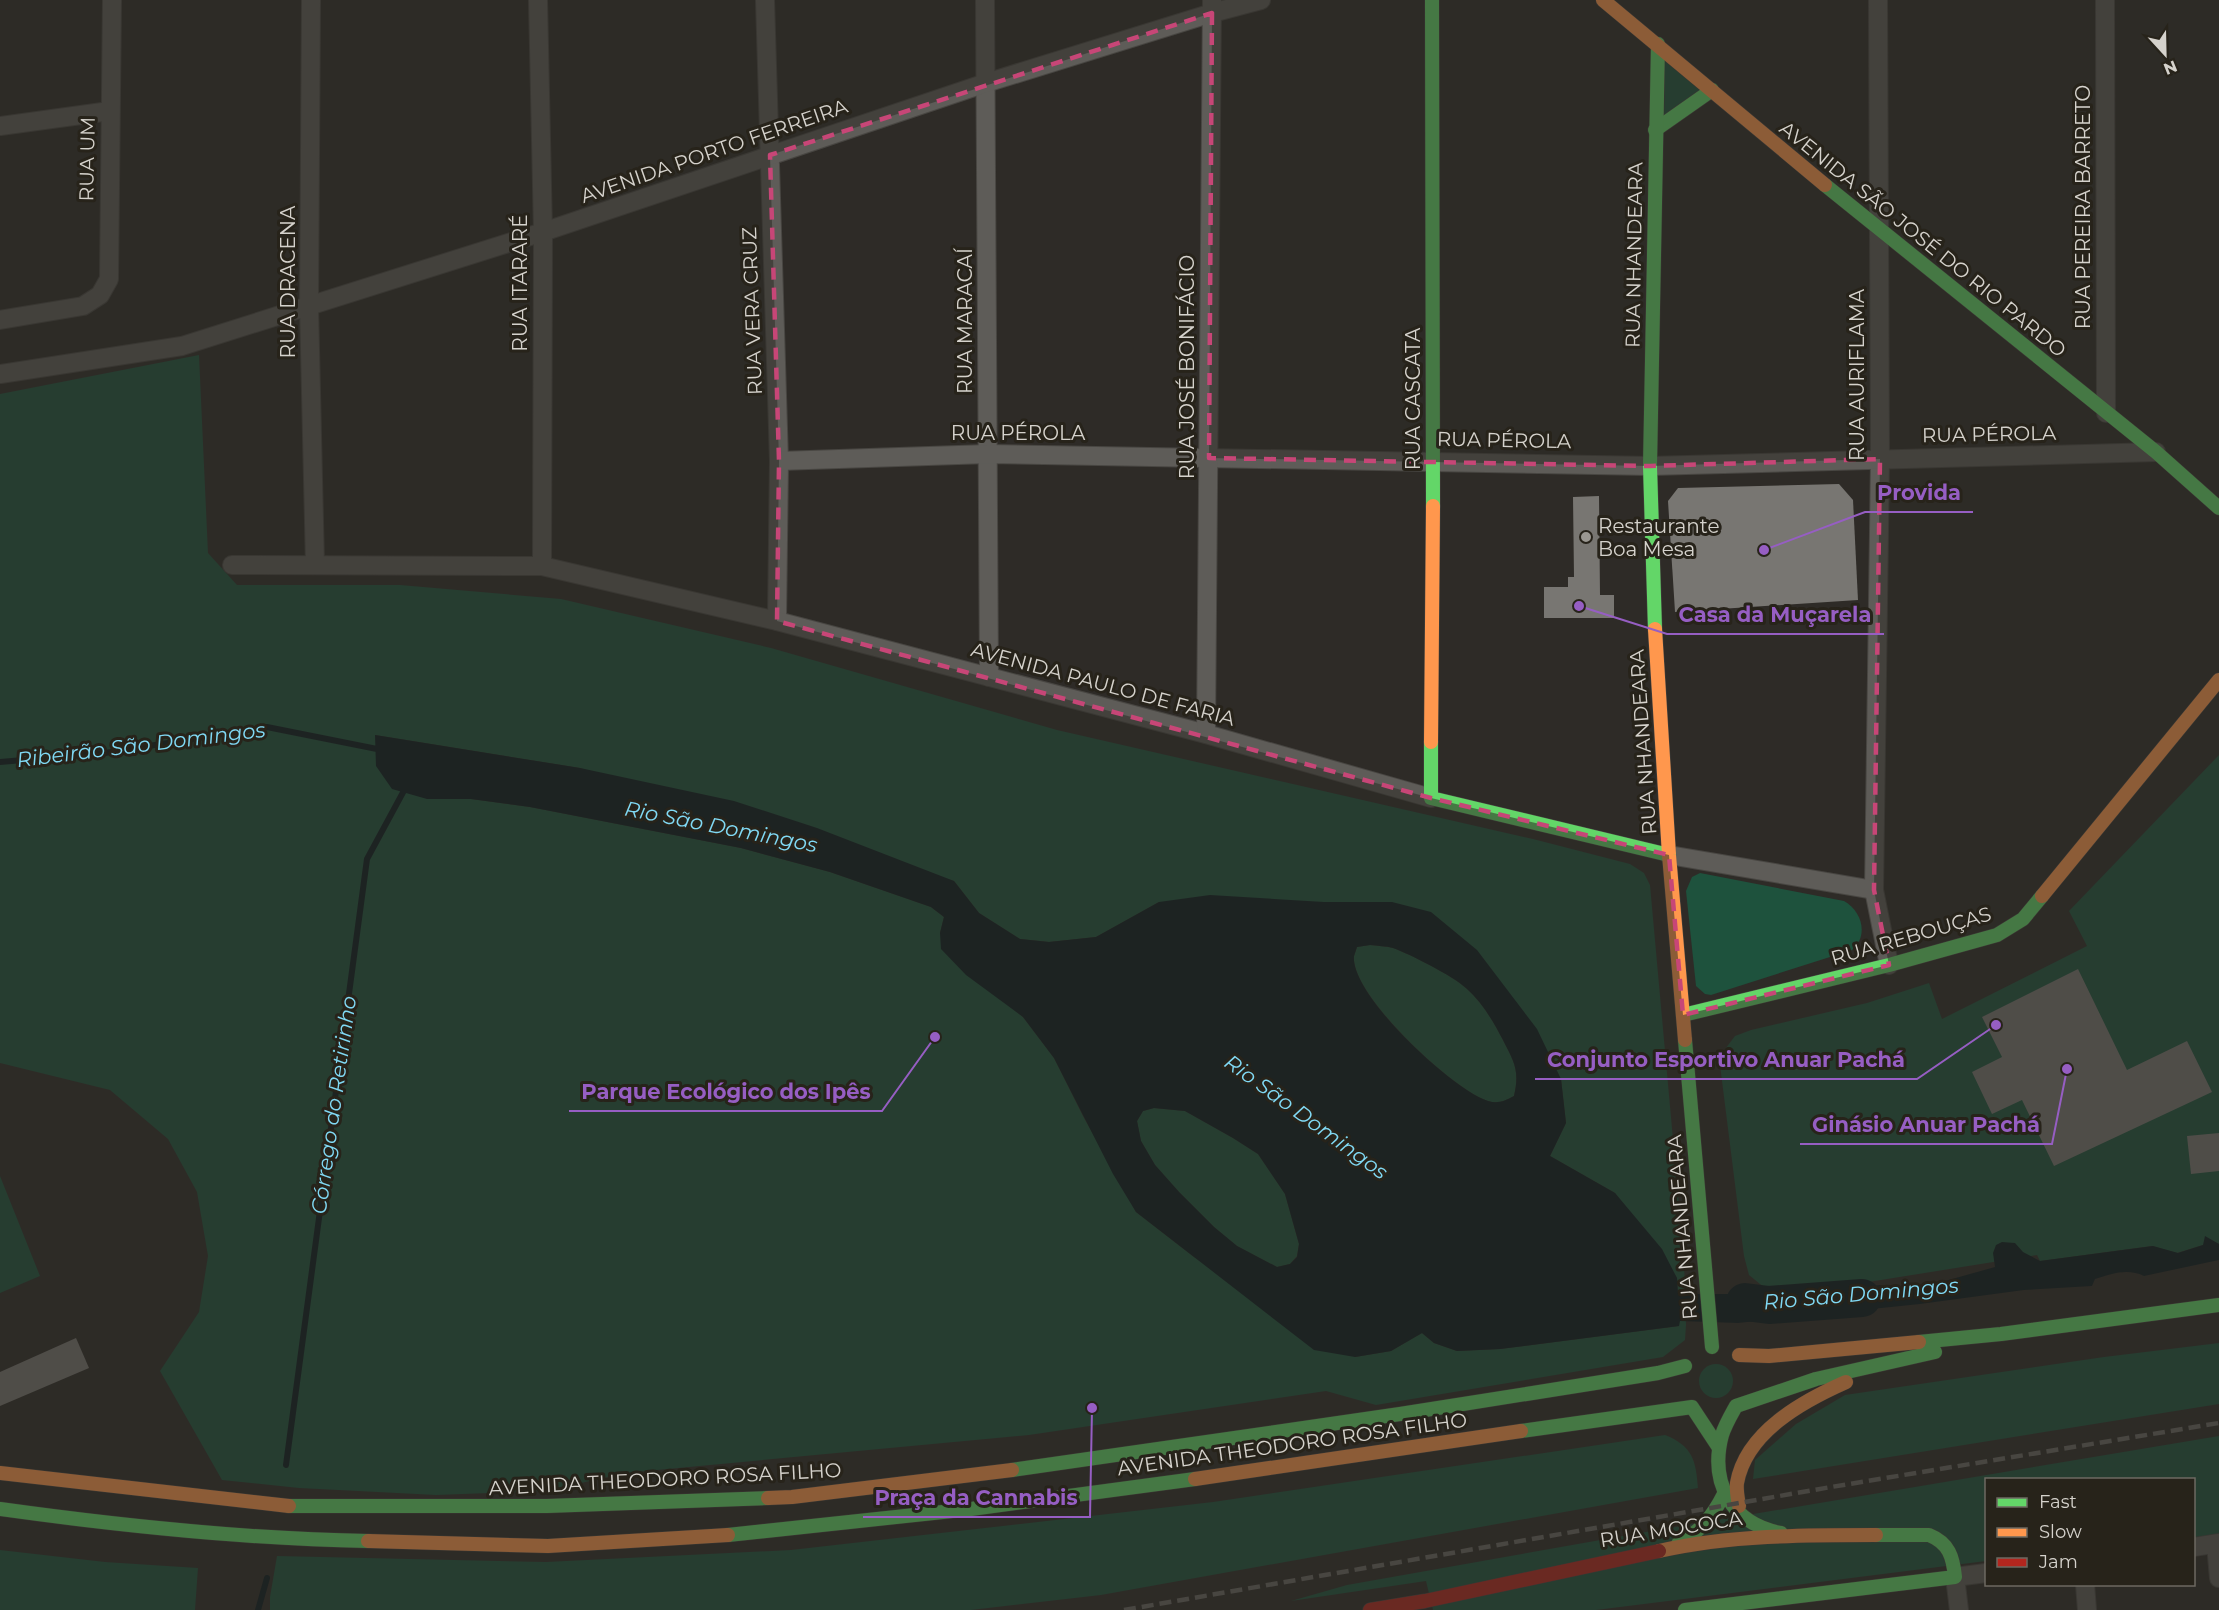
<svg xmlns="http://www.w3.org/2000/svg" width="2219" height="1610" font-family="Montserrat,sans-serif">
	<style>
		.green { fill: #1e523d; fill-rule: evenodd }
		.water { fill: #0b1a1e; fill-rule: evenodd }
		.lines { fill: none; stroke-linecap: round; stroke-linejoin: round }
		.stream { stroke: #0b1a1e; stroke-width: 6 }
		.river { stroke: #0b1a1e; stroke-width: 38 }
		.building { fill: #787672 }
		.street-casing { stroke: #484642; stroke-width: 20 }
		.fast-casing { stroke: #484642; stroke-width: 15 }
		.slow-casing { stroke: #484642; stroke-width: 15 }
		.jam-casing { stroke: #484642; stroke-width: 15 }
		.street { stroke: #5e5c58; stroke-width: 18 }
		.fast { stroke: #63d668; stroke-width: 14 }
		.slow { stroke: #ff974d; stroke-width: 14 }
		.jam { stroke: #b3261e; stroke-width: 14 }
		.rail { stroke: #686662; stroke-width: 4.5; stroke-dasharray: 12 6; stroke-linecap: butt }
		.marked { fill: none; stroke: #c74677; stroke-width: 4.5; stroke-dasharray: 12 8; stroke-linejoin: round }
		.poi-dot { fill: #9b9892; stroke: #27231a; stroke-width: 2 }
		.labels { text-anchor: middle; stroke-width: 6; stroke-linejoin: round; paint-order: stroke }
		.street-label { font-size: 20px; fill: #d5d2cc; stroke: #27231a }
		.poi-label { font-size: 20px; fill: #d5d2cc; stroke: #27231a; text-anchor: start }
		.water-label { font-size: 21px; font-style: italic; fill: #80d9f4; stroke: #27231a }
		.leader { fill: none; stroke: #965ec3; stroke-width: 2 }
		.callout-dot { fill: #965ec3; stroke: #27231a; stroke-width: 2 }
		.callout-label { font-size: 21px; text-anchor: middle; font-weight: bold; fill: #965ec3; stroke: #27231a; stroke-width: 6; stroke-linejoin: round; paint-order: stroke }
	</style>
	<rect width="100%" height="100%" fill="#2e2b27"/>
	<!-- green -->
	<g class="green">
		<polygon points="1665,55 1703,89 1664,118"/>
		<path d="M199,355L208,553L237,585H400L561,599L771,648L1057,730L1533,839L1630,864L1644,873L1650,885L1684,1261L1686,1325L1685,1340L1663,1357L1376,1405L1326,1391L1029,1435L625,1473L546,1491L436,1495L299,1488L222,1480L160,1371L199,1312L208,1256L197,1192L168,1139L110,1090L0,1063V394ZM375,735L580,768L954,881L979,913L1020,939L1049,942L1096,937L1159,902H1392L1561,1079L1566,1123L1550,1156L1615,1193L1677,1278L1679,1326L1500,1349L1457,1351L1434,1343L1422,1333L1391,1351L1355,1357L1194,1257L1136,1212L1083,1116L1054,1058L1023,1017L996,995L940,933L944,917L931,907L830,872L741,848L530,807L471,799H427Z"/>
		<polygon points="2219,755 2219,1244 2214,1242 2203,1245 2177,1253 2152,1246 2040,1261 2037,1255 1831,1288 1766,1289 1749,1275 1744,1256 1719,1057 1735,1036 1751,1030 1867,1003 1929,983 1942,1019 2087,946 2069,911"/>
		<path d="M1700,873L1844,901C1862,911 1869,936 1852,950L1711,995L1705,994L1696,986L1686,891L1692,877Z"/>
		<path d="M1370,945C1378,946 1386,946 1393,948C1410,954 1453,976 1466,988C1482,1002 1493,1021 1503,1040C1514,1062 1520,1070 1514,1096C1505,1101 1498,1104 1488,1101C1453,1090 1350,994 1354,956C1355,953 1356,950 1357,947Z"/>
		<polygon points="1154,1108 1185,1111 1233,1138 1258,1154 1285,1194 1299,1244 1297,1256 1290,1264 1277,1267 1237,1246 1214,1227 1179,1192 1155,1165 1141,1141 1137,1121 1143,1111"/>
		<polygon points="0,1176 40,1276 0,1293"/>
		<polygon points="2219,1343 2219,1404 1753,1479 1755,1460 1796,1424 1845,1395 2104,1357"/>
		<circle cx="1716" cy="1381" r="17"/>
		<path d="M1665,1435C1693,1446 1696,1461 1698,1488L1101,1595L971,1610H270V1597L277,1556L546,1562L791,1550L1213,1502Z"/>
		<polygon points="2219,1436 2219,1535 2194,1538 2194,1480 1986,1480 1986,1561 1596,1610 1433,1610 1426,1581 1291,1601 1347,1585 1640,1533"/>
		<polygon points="0,1550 105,1562 198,1568 195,1610 0,1610"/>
	</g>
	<!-- water -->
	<path class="water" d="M375,735L580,768L734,801L817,828L954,881L979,913L1020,939L1049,942L1096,937L1159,902L1210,895L1324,902H1392L1431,912L1477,950L1537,1029L1561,1079L1566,1123L1550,1156L1615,1193L1662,1249L1677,1278L1678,1294H1737L1749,1298L1785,1300L1800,1304L1823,1300L1860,1287L1880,1285L1890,1290L1909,1291L1995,1267L1993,1253L1996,1245L2002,1242L2015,1243L2023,1252L2040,1261L2153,1246L2178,1253L2203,1245L2205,1236L2219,1244V1260L2144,1276C2127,1268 2112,1274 2095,1279L2092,1286L2024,1290L1920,1304L1738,1323L1680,1321L1679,1326L1500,1349L1457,1351L1434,1343L1422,1333L1391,1351L1355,1357L1314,1350L1136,1212L1113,1174L1054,1058L1023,1017L966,975L941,949L940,933L944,917L931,907L830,872L741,848L530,807L471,799H427L392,789L376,766ZM1370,945C1378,946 1386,946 1393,948C1410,954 1453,976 1466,988C1482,1002 1493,1021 1503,1040C1514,1062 1520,1070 1514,1096C1505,1101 1498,1104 1488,1101C1453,1090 1350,995 1354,956C1355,953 1356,950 1357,947ZM1154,1108L1185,1111L1233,1138L1258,1154L1285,1194L1299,1244L1297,1257L1290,1264L1277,1267L1237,1246L1214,1227L1179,1192L1155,1165L1141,1141L1137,1121L1143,1111Z"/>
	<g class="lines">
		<!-- stream -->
		<g class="stream">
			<polyline points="0,762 105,753 267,727 382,750"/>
			<polyline points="286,1465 367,859 407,785"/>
			<polyline points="258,1610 267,1578"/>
		</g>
		<!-- river -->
		<polyline class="river" points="1745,1302 1769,1305 1862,1298"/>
	</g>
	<!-- building -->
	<g class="building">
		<polygon points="1839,484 1853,500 1858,600 1675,612 1668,501 1678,488"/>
		<polygon points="1599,496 1600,595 1614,595 1614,618 1544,618 1544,587 1568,587 1568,577 1574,577 1573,497"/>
		<polygon points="2078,969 2127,1070 2187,1041 2212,1092 2054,1166 2022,1100 1992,1114 1972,1072 2002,1057 1982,1017"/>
		<polygon points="2219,1133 2219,1171 2191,1174 2187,1136"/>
		<polygon points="76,1338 89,1368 0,1406 0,1372"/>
	</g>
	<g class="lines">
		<defs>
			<g id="street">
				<polyline points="311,0 309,306 315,565"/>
				<polyline points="538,0 543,232 542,566"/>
				<polyline points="765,0 779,461 777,621"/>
				<polyline points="985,0 989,677"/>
				<polyline points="1878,0 1880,459 1874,890 1889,965"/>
				<polyline points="2105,0 2106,413"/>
				<polyline points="0,126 110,111"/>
				<polyline points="0,320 83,306 100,295 109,279 112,0"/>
				<polyline points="0,374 182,346 543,232 986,83 1212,13 1261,0"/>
				<polyline points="779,461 988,454 1650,466 2156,452"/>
				<polyline points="232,565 542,566 777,621 1206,734 1431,798"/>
				<polyline points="1206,734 1212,0"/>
				<polyline points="1669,855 1874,890"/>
				<polyline points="2216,1544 2219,1578"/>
				<polyline points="2194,1547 2219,1543"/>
				<polyline points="2085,1584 2087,1610"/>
				<polyline points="1959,1610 1955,1577 1986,1573"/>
			</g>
			<g id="fast">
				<polyline points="1432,0 1433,506"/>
				<polyline points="1655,130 1712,90"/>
				<polyline points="1825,185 2156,452 2219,508"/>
				<polyline points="1655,629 1650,466 1658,44"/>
				<polyline points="1431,742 1431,798 1669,855"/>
				<polyline points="1683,1015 1889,965 1997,935 2023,919 2042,896"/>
				<polyline points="1685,1040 1712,1347"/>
				<polyline points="1919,1342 2001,1334 2219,1305"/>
				<polyline points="1521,1431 1692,1407 1719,1448"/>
				<polyline points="1012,1470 1400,1414 1658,1373 1685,1366"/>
				<polyline points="289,1506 547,1506 768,1498"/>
				<path d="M0,1509C122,1526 245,1539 368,1541"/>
				<path d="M1781,1533C1732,1524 1709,1483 1722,1435C1725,1425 1731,1415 1736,1406L1816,1379L1935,1352"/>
				<polyline points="728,1535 971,1509 1195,1479"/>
				<path d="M1678,1544C1700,1532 1713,1516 1724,1494"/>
				<path d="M1685,1610L1955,1577C1953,1557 1949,1543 1929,1535H1876"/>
			</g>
			<g id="slow">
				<polyline points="1603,0 1825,185"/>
				<polyline points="1655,629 1669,855 1685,1040"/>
				<polyline points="1431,742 1433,506"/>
				<polyline points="2042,896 2219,680"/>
				<polyline points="1739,1355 1769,1356 1919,1342"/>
				<polyline points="0,1473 289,1506"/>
				<polyline points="1195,1479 1521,1431"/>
				<polyline points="768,1498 792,1497 1012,1470"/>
				<path d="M1739,1506C1738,1499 1736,1490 1737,1483C1746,1432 1803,1401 1846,1382"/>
				<polyline points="368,1541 548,1546 728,1535"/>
				<path d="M1659,1551C1730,1535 1804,1535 1876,1535"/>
			</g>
			<polyline id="jam" points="1370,1610 1425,1601 1659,1551"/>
		</defs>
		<!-- street casing -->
		<use href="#street" class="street-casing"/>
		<!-- fast casing -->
		<use href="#fast" class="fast-casing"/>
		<!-- slow casing -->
		<use href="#slow" class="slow-casing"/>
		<!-- jam casing -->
		<use href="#jam" class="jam-casing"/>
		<!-- street -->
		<use href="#street" class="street"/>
		<!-- fast -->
		<use href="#fast" class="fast"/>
		<!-- slow -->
		<use href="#slow" class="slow"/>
		<!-- jam -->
		<use href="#jam" class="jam"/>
		<!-- rail -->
		<polyline class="rail" points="1124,1610 1831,1487 2219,1423"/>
	</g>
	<!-- marked area -->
	<path d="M0 0H2219V1610H0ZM1212,13L1209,458L1650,466L1880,459L1874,890L1889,965L1683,1015L1669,855L1431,798L777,621L779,461L770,155Z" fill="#2e2b27" fill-opacity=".55" fill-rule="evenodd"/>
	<path class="marked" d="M1212,13L1209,458L1650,466L1880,459L1874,890L1889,965L1683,1015L1669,855L1431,798L777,621L779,461L770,155Z"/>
	<!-- markers -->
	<circle class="poi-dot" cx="1586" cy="537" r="6"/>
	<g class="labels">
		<!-- street labels -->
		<g class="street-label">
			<text transform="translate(714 151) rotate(-19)" y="7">AVENIDA PORTO FERREIRA</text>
			<text transform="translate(87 159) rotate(-89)" y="7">RUA UM</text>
			<text transform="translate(2083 207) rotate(-90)" y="7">RUA PEREIRA BARRETO</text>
			<text transform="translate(1923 239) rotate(39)" y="7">AVENIDA SÃO JOSÉ DO RIO PARDO</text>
			<text transform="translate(1634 255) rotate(-89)" y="7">RUA NHANDEARA</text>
			<text transform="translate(288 282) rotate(-90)" y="7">RUA DRACENA</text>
			<text transform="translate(520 283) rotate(-90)" y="7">RUA ITARARÉ</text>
			<text transform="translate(752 311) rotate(-92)" y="7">RUA VERA CRUZ</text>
			<text transform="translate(965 321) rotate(-90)" y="7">RUA MARACAÍ</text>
			<text transform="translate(1187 367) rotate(-90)" y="7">RUA JOSÉ BONIFÁCIO</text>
			<text transform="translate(1857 375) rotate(-90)" y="7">RUA AURIFLAMA</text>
			<text transform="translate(1413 399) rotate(-90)" y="7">RUA CASCATA</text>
			<text x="1018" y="440">RUA PÉROLA</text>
			<text transform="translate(1989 434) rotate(-1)" y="7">RUA PÉROLA</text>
			<text transform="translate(1504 440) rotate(1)" y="7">RUA PÉROLA</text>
			<text transform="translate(1103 684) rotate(15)" y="7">AVENIDA PAULO DE FARIA</text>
			<text transform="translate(1643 742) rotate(-94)" y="7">RUA NHANDEARA</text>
			<text transform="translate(1911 936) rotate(-16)" y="7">RUA REBOUÇAS</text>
			<text transform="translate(1682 1227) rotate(-95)" y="7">RUA NHANDEARA</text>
			<text transform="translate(1292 1444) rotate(-8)" y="7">AVENIDA THEODORO ROSA FILHO</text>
			<text transform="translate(665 1479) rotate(-3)" y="7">AVENIDA THEODORO ROSA FILHO</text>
			<text transform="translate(1671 1529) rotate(-9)" y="7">RUA MOCOCA</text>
		</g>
		<!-- poi labels -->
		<g class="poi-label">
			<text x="1598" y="533">Restaurante<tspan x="1598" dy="23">Boa Mesa</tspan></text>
		</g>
		<!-- water labels -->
		<g class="water-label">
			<text transform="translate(141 745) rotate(-7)" y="7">Ribeirão São Domingos</text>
			<text transform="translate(721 827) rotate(11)" y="7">Rio São Domingos</text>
			<text transform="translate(334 1105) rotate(-82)" y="7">Córrego do Retirinho</text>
			<text transform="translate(1306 1117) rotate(36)" y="7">Rio São Domingos</text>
			<text transform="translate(1861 1294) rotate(-5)" y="7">Rio São Domingos</text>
		</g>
	</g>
	<!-- callouts -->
	<path class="leader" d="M1764 550L1865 512H1973M1579 606L1667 634H1884M1996 1025L1917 1079H1535M935 1037L882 1111H569M2067 1069L2052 1144H1800M1092 1408L1090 1517H863"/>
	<g class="callout-dot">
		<circle cx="1764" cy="550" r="6"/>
		<circle cx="1579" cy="606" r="6"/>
		<circle cx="1996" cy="1025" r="6"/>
		<circle cx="935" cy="1037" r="6"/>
		<circle cx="2067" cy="1069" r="6"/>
		<circle cx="1092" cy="1408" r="6"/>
	</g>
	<g class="callout-label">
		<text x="1919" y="500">Provida</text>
		<text x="1775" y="622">Casa da Muçarela</text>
		<text x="1726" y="1067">Conjunto Esportivo Anuar Pachá</text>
		<text x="726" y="1099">Parque Ecológico dos Ipês</text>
		<text x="1926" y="1132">Ginásio Anuar Pachá</text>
		<text x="976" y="1505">Praça da Cannabis</text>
	</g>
	<!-- legend -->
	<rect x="1985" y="1478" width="210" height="108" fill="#27231a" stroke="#6d6961" stroke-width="1.5"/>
	<rect x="1997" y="1498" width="30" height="9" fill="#63d668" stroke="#6d6961" stroke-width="1.5"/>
	<text x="2039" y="1508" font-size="18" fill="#d5d2cc">Fast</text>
	<rect x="1997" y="1528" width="30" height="9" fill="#ff974d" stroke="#6d6961" stroke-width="1.5"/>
	<text x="2039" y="1538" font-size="18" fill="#d5d2cc">Slow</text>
	<rect x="1997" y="1558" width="30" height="9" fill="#b3261e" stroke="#6d6961" stroke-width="1.5"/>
	<text x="2039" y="1568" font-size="18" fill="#d5d2cc">Jam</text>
	<!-- north arrow -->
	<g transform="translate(2165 54) rotate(158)" stroke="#27231a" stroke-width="4.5" paint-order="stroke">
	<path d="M0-4.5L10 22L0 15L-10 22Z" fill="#d5d2cc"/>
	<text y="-9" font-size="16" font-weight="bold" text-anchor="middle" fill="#d5d2cc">N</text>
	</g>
</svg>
